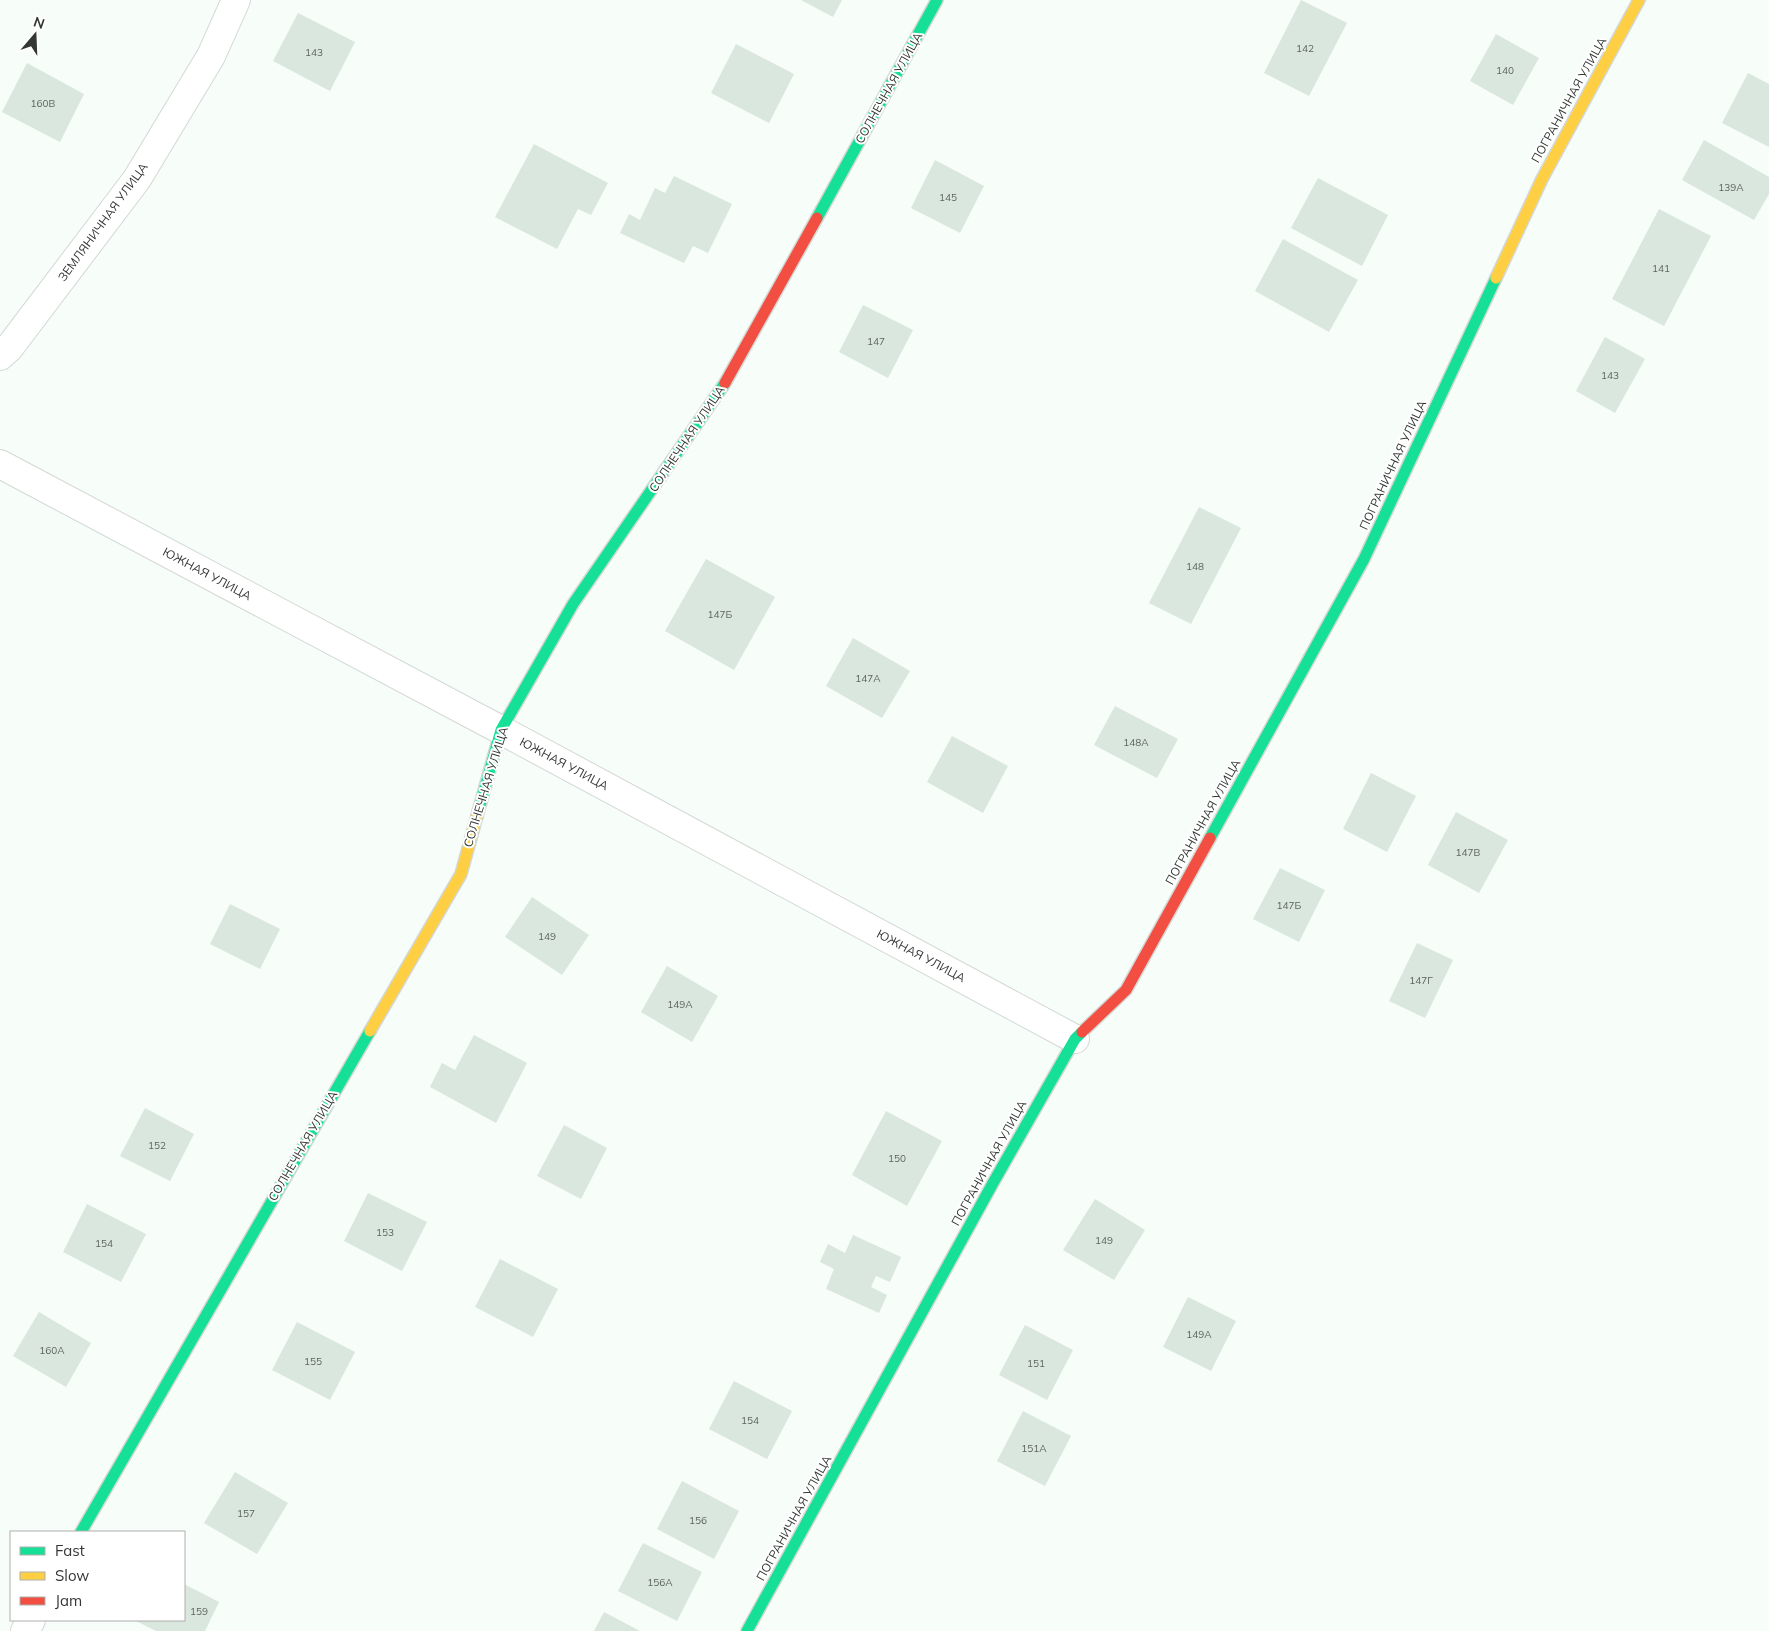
<svg xmlns="http://www.w3.org/2000/svg" width="1769" height="1631" font-family="Mulish,sans-serif">
	<style>
		.building { fill: #d9e7de }
		.lines { fill: none; stroke-linecap: round; stroke-linejoin: round }
		.street-casing { stroke: #d3d8d4; stroke-width: 30 }
		.fast-casing { stroke: #d3d8d4; stroke-width: 14 }
		.slow-casing { stroke: #d3d8d4; stroke-width: 14 }
		.jam-casing { stroke: #d3d8d4; stroke-width: 14 }
		.street { stroke: #fefffe; stroke-width: 28 }
		.fast { stroke: #16e098; stroke-width: 11 }
		.slow { stroke: #ffcf43; stroke-width: 11 }
		.jam { stroke: #f24e42; stroke-width: 11 }
		.labels { text-anchor: middle; stroke-width: 4; stroke-linejoin: round; paint-order: stroke }
		.number-label { font-size: 10px; fill: #5d645f }
		.street-label { font-size: 12px; fill: #343835; stroke: #fff }
	</style>
	<rect width="100%" height="100%" fill="#f7fdf9"/>
	<!-- building -->
	<g class="building">
		<polygon points="801,0 842,0 833,17"/>
		<polygon points="1301,0 1347,23 1309,96 1264,73"/>
		<polygon points="298,13 355,42 330,91 273,61"/>
		<polygon points="1496,34 1539,58 1513,105 1470,81"/>
		<polygon points="736,44 794,74 769,123 711,93"/>
		<polygon points="27,63 84,94 60,142 2,112"/>
		<polygon points="1748,73 1769,84 1769,147 1722,123"/>
		<polygon points="1704,140 1769,177 1769,194 1754,220 1682,180"/>
		<polygon points="534,144 608,183 591,215 578,209 557,249 495,217"/>
		<polygon points="935,160 984,186 960,233 911,208"/>
		<polygon points="674,176 732,204 708,253 693,246 684,263 620,233 629,214 640,220 655,188 665,193"/>
		<polygon points="1318,178 1388,215 1362,266 1291,228"/>
		<polygon points="1659,209 1711,236 1664,326 1612,299"/>
		<polygon points="1283,239 1358,280 1329,332 1255,291"/>
		<polygon points="863,305 913,330 888,378 839,352"/>
		<polygon points="1605,337 1645,359 1615,413 1576,391"/>
		<polygon points="1199,507 1241,528 1191,624 1149,603"/>
		<polygon points="706,559 775,597 734,670 665,631"/>
		<polygon points="853,638 910,671 882,718 826,686"/>
		<polygon points="1115,706 1178,739 1157,778 1094,745"/>
		<polygon points="952,736 1008,766 983,813 927,782"/>
		<polygon points="1371,773 1416,796 1387,852 1343,829"/>
		<polygon points="1456,812 1508,840 1479,893 1428,865"/>
		<polygon points="1280,868 1325,890 1299,942 1253,919"/>
		<polygon points="532,897 589,935 562,975 505,937"/>
		<polygon points="230,904 280,929 260,969 210,944"/>
		<polygon points="1417,943 1453,960 1425,1018 1389,1001"/>
		<polygon points="667,966 718,996 692,1042 641,1012"/>
		<polygon points="474,1035 527,1063 496,1123 430,1087 442,1063 455,1070"/>
		<polygon points="145,1108 194,1134 170,1181 120,1156"/>
		<polygon points="886,1111 942,1141 907,1206 852,1175"/>
		<polygon points="564,1125 607,1148 581,1199 537,1176"/>
		<polygon points="368,1193 427,1222 402,1271 344,1241"/>
		<polygon points="1095,1199 1145,1230 1114,1280 1063,1250"/>
		<polygon points="87,1204 146,1234 121,1282 63,1252"/>
		<polygon points="853,1235 901,1257 890,1282 876,1276 871,1287 887,1295 879,1313 826,1289 834,1269 820,1262 828,1244 845,1253"/>
		<polygon points="500,1259 558,1289 533,1337 475,1307"/>
		<polygon points="1188,1297 1236,1321 1211,1371 1163,1347"/>
		<polygon points="39,1312 91,1343 66,1387 13,1356"/>
		<polygon points="297,1322 355,1352 330,1400 272,1370"/>
		<polygon points="1025,1325 1073,1350 1047,1400 999,1375"/>
		<polygon points="734,1381 792,1411 767,1459 709,1429"/>
		<polygon points="1023,1411 1071,1436 1045,1486 997,1461"/>
		<polygon points="235,1472 288,1503 257,1554 204,1523"/>
		<polygon points="682,1481 739,1511 714,1559 657,1529"/>
		<polygon points="643,1543 702,1572 677,1621 618,1591"/>
		<polygon points="184,1584 219,1602 205,1631 156,1631 134,1620 184,1620"/>
		<polygon points="604,1612 640,1631 594,1631"/>
	</g>
	<g class="lines">
		<defs>
			<g id="street">
				<polyline points="0,356 9,348 137,179 211,56 236,0"/>
				<polyline points="0,464 501,730 1075,1039"/>
				<polyline points="25,1631 31,1620"/>
			</g>
			<g id="fast">
				<polyline points="817,218 937,0"/>
				<polyline points="477,816 501,730 573,604 725,383"/>
				<polyline points="1210,838 1364,559 1496,278"/>
				<polyline points="81,1532 370,1031"/>
				<polyline points="747,1631 993,1183 1075,1039 1082,1032"/>
			</g>
			<g id="slow">
				<polyline points="1496,278 1542,179 1639,0"/>
				<polyline points="370,1031 461,874 477,816"/>
			</g>
			<g id="jam">
				<polyline points="725,383 817,218"/>
				<polyline points="1082,1032 1126,990 1210,838"/>
			</g>
		</defs>
		<!-- street casing -->
		<use href="#street" class="street-casing"/>
		<!-- fast casing -->
		<use href="#fast" class="fast-casing"/>
		<!-- slow casing -->
		<use href="#slow" class="slow-casing"/>
		<!-- jam casing -->
		<use href="#jam" class="jam-casing"/>
		<!-- street -->
		<use href="#street" class="street"/>
		<!-- fast -->
		<use href="#fast" class="fast"/>
		<!-- slow -->
		<use href="#slow" class="slow"/>
		<!-- jam -->
		<use href="#jam" class="jam"/>
	</g>
	<g class="labels">
		<!-- number labels -->
		<g class="number-label">
			<text x="1305" y="52">142</text>
			<text x="314" y="56">143</text>
			<text x="1505" y="74">140</text>
			<text x="43" y="107">160В</text>
			<text x="1731" y="191">139А</text>
			<text x="948" y="201">145</text>
			<text x="1661" y="272">141</text>
			<text x="876" y="345">147</text>
			<text x="1610" y="379">143</text>
			<text x="1195" y="570">148</text>
			<text x="720" y="618">147Б</text>
			<text x="868" y="682">147А</text>
			<text x="1136" y="746">148А</text>
			<text x="1468" y="856">147В</text>
			<text x="1289" y="909">147Б</text>
			<text x="547" y="940">149</text>
			<text x="1421" y="984">147Г</text>
			<text x="680" y="1008">149А</text>
			<text x="157" y="1149">152</text>
			<text x="897" y="1162">150</text>
			<text x="385" y="1236">153</text>
			<text x="1104" y="1244">149</text>
			<text x="104" y="1247">154</text>
			<text x="1199" y="1338">149А</text>
			<text x="52" y="1354">160А</text>
			<text x="313" y="1365">155</text>
			<text x="1036" y="1367">151</text>
			<text x="750" y="1424">154</text>
			<text x="1034" y="1452">151А</text>
			<text x="246" y="1517">157</text>
			<text x="698" y="1524">156</text>
			<text x="660" y="1586">156А</text>
			<text x="199" y="1615">159</text>
		</g>
		<!-- street labels -->
		<g class="street-label">
			<text transform="translate(889 88) rotate(-61)" y="4">СОЛНЕЧНАЯ УЛИЦА</text>
			<text transform="translate(1569 100) rotate(-61)" y="4">ПОГРАНИЧНАЯ УЛИЦА</text>
			<text transform="translate(103 222) rotate(-54)" y="4">ЗЕМЛЯНИЧНАЯ УЛИЦА</text>
			<text transform="translate(687 439) rotate(-56)" y="4">СОЛНЕЧНАЯ УЛИЦА</text>
			<text transform="translate(1393 465) rotate(-65)" y="4">ПОГРАНИЧНАЯ УЛИЦА</text>
			<text transform="translate(207 574) rotate(28)" y="4">ЮЖНАЯ УЛИЦА</text>
			<text transform="translate(564 764) rotate(28)" y="4">ЮЖНАЯ УЛИЦА</text>
			<text transform="translate(486 787) rotate(-73)" y="4">СОЛНЕЧНАЯ УЛИЦА</text>
			<text transform="translate(1203 822) rotate(-61)" y="4">ПОГРАНИЧНАЯ УЛИЦА</text>
			<text transform="translate(921 956) rotate(28)" y="4">ЮЖНАЯ УЛИЦА</text>
			<text transform="translate(303 1146) rotate(-60)" y="4">СОЛНЕЧНАЯ УЛИЦА</text>
			<text transform="translate(989 1163) rotate(-61)" y="4">ПОГРАНИЧНАЯ УЛИЦА</text>
			<text transform="translate(794 1518) rotate(-61)" y="4">ПОГРАНИЧНАЯ УЛИЦА</text>
		</g>
	</g>
	<!-- legend -->
	<rect x="10" y="1531" width="175" height="90" fill="#ffffff" stroke="#aeafae"/>
	<rect x="20" y="1547" width="25" height="8" fill="#16e098" stroke="#aeafae"/>
	<text x="55" y="1556" font-size="15" fill="#343835">Fast</text>
	<rect x="20" y="1572" width="25" height="8" fill="#ffcf43" stroke="#aeafae"/>
	<text x="55" y="1581" font-size="15" fill="#343835">Slow</text>
	<rect x="20" y="1597" width="25" height="8" fill="#f24e42" stroke="#aeafae"/>
	<text x="55" y="1606" font-size="15" fill="#343835">Jam</text>
	<!-- north arrow -->
	<g transform="translate(35 35) rotate(19)" stroke="#ffffff" stroke-width="4" paint-order="stroke">
	<path d="M0-4L9 19L0 12L-9 19Z" fill="#343835"/>
	<text y="-8" font-size="14" font-weight="bold" text-anchor="middle" fill="#343835">N</text>
	</g>
</svg>
